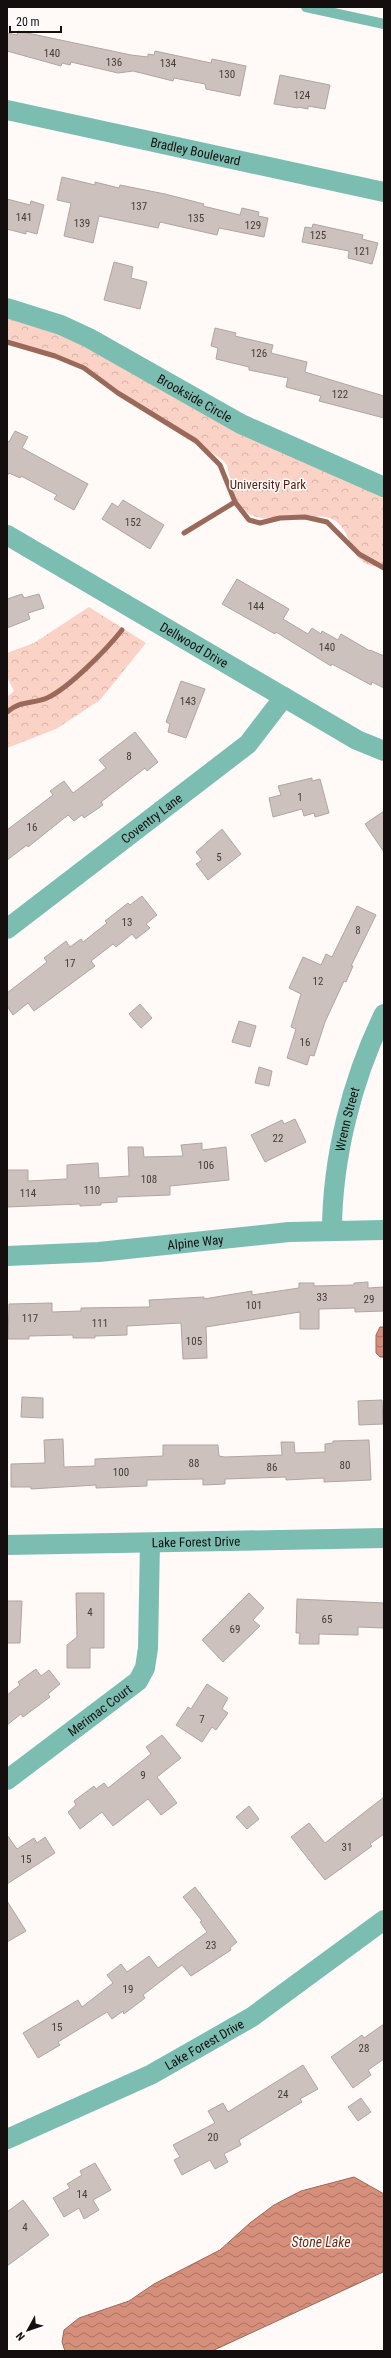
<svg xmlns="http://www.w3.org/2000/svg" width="391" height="2358" font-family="'Roboto Condensed',sans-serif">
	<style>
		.forest { fill: url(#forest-crowns) }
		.water { fill: url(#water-waves); stroke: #9b695a }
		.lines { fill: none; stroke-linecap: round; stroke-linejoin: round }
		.stream { stroke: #9b695a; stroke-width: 5 }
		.building { fill: #cdc1bd; stroke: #b1a5a1 }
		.service { stroke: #7cbdb2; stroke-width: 10 }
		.minor { stroke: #7cbdb2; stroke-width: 20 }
		.labels { text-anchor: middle; stroke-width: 3; stroke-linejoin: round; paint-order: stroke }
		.number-label { font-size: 11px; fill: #423c3a }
		.street-label { font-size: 13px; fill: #140f0e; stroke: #fff }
		.park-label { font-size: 13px; fill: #60210e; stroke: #fff }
		.water-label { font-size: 14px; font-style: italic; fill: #79270c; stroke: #fff }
	</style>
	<defs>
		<pattern id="forest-crowns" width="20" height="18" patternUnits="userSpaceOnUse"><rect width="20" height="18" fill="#fad2c6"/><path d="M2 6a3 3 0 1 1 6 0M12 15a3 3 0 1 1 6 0" fill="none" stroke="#d5b3a9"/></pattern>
		<pattern id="water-waves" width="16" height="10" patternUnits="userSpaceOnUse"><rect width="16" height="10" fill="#d58f7b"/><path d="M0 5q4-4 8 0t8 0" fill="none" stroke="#ac7363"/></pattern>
	</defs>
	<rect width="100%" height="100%" fill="#fff9f8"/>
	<!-- forest -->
	<g class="forest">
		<path d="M7,315L44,326L384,495V567C345,568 356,530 332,519C324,515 313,517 305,517C249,520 239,524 227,465L224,461L101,378L82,367L7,343Z"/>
		<polygon points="89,607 146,643 100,700 56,729 7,748 7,697 14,691 7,677 7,653 34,643"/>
	</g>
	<!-- water -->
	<g class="water">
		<polygon points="380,1327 384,1327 384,1357 380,1357 376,1353 376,1335"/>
		<polygon points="354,2177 384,2194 383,2272 212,2351 65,2351 62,2342 64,2330 79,2318 129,2301 154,2284 220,2250 250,2223 274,2205 301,2191"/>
	</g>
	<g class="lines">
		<!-- stream -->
		<g class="stream">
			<polyline points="7,342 55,356 84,368 118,393 196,441 220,465 235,502 249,520 260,523 280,518 305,517 327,522 359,554 384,568"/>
			<polyline points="184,533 235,502"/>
			<path d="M7,712C21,700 33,704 47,698C69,688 107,649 122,630"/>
		</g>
	</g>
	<!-- building -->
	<g class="building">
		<polygon points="18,31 131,55 148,57 148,54 154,55 155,51 211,63 212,59 246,66 240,96 206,89 205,84 174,78 173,81 133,71 118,73 71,62 70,65 62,63 61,66 7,51 7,33 17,35"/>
		<polygon points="280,75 330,85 325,109 308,106 308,109 298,107 298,108 274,104"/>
		<polygon points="62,177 95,185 95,182 119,188 120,185 165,194 204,204 203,206 240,215 242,208 259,212 258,216 268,218 264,237 219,228 217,235 160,222 158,228 99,216 93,243 64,236 71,203 57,200"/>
		<polygon points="7,199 30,205 31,201 44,205 37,234 26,231 26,234 7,229"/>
		<polygon points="313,224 363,235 362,239 378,243 372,264 348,258 349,251 302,242 305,227 312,228"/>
		<polygon points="114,262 133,267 131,278 147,282 140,309 104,300"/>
		<polygon points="215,328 236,333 235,336 273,345 271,353 307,362 305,372 384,396 384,418 319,401 321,396 286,387 288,378 249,370 249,367 216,359 218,348 211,346"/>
		<polygon points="15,431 28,437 22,448 88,484 74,510 54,499 57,495 21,476 20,478 9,473 7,476 7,441 9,442"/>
		<polygon points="123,500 164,525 150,549 102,519 112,503 118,507"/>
		<polygon points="237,579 289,609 283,619 308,634 312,628 321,634 322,631 338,640 341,634 370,651 370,650 384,656 384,688 372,682 371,685 332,664 331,666 276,632 275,634 222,604"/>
		<polygon points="22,594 24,598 39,594 44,608 28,613 30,619 7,628 7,599"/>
		<polygon points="181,681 205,689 186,738 168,732 170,724 166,722"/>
		<polygon points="135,732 158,762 147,771 145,768 101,802 103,805 84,818 82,815 74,821 68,815 28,847 27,845 7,860 7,830 53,795 50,791 64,781 73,793 106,768 99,760"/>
		<polygon points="312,778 312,781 320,779 329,813 315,817 314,813 304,816 302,809 273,817 269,798 281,795 278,786"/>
		<polygon points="384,811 384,852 365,824"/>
		<polygon points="222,829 241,854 208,880 196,864 202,860 196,852"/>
		<polygon points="142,896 157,915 146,924 150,928 136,939 132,934 116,947 113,944 91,961 95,966 34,1011 28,1003 13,1015 7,1006 7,993 47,962 44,958 66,941 70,947 81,939 83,942 107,923 105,921 128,903 130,905"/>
		<polygon points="357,906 376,915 351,966 353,966 346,982 344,981 325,1022 314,1056 310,1055 307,1065 287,1058 296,1029 291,1027 301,994 289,988 303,957 321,965 326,954 332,957"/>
		<polygon points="140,1004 152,1018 141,1028 129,1014"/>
		<polygon points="239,1021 256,1026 250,1047 232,1042"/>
		<polygon points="259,1067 272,1071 269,1086 255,1083"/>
		<polygon points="295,1119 306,1142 265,1162 251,1135 282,1120 284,1124"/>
		<polygon points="202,1143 202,1150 226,1147 229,1180 170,1186 170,1195 117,1197 117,1202 101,1203 101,1205 80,1206 80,1204 7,1207 7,1170 28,1170 28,1181 67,1179 67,1165 98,1163 99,1178 129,1176 128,1147 143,1147 144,1157 183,1156 181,1145"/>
		<polygon points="368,1282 368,1288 384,1287 384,1311 355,1312 355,1308 319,1309 319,1329 300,1329 300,1312 206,1327 207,1358 183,1359 181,1323 127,1326 127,1335 95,1336 95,1338 73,1338 73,1335 29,1336 29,1339 8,1339 9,1304 52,1303 52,1312 81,1311 81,1308 150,1307 149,1300 204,1297 204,1299 252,1291 252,1295 299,1288 299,1283 314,1283 314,1286 354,1285 354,1283"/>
		<polygon points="22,1397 43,1398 43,1418 21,1417"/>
		<polygon points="382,1400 383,1424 359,1425 358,1401"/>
		<polygon points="63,1439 64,1467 95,1466 95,1459 163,1456 163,1445 218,1445 219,1456 225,1457 282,1455 281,1442 294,1442 295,1453 325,1452 325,1444 333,1443 333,1441 369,1440 371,1480 324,1482 324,1478 286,1480 286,1477 225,1479 225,1484 203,1485 203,1479 147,1480 147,1486 96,1488 96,1485 31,1489 31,1487 11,1487 11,1464 45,1463 44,1440"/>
		<polygon points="76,1593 104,1593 104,1648 90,1648 90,1668 67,1668 67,1645 77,1637"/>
		<polygon points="249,1593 264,1608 253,1620 260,1626 223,1662 202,1640"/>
		<polygon points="297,1599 384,1603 384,1628 358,1627 358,1635 319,1634 319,1644 299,1644 300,1633 296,1633"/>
		<polygon points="7,1601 22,1601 20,1643 7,1643"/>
		<polygon points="36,1669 41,1676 49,1670 60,1684 48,1694 50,1697 23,1717 21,1714 7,1725 7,1695 20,1685 18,1682"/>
		<polygon points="207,1684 228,1698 222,1709 228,1713 216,1730 212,1727 202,1742 176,1725 188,1707 191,1709"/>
		<polygon points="162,1735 181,1758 157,1777 177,1803 161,1815 148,1799 113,1826 102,1812 80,1829 68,1812 76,1805 74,1801 94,1786 96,1789 104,1783 108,1788 151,1754 146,1747"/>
		<polygon points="384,1797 384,1834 370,1844 372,1846 325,1880 291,1837 309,1823 325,1843"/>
		<polygon points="249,1806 259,1819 247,1829 236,1817"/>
		<polygon points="7,1835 17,1849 34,1838 37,1843 45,1837 55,1853 7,1884"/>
		<polygon points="195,1887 237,1942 230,1948 231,1950 191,1976 182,1965 143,1995 145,1998 124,2014 123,2011 112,2019 107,2012 58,2042 60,2045 38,2058 23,2033 78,2000 82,2007 113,1983 107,1975 121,1964 127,1972 149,1956 158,1968 207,1932 200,1922 202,1921 183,1897"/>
		<polygon points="7,1901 26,1931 7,1942"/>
		<polygon points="384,2024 384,2059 368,2070 371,2075 353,2088 331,2057 362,2035 364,2038"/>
		<polygon points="303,2065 318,2089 300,2099 302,2102 239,2140 241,2145 224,2154 228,2162 215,2169 210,2160 182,2175 174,2160 180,2157 173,2145 215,2123 208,2111 223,2103 228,2112"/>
		<polygon points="361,2098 371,2112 358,2121 348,2107"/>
		<polygon points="95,2163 111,2190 93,2200 99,2210 84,2219 79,2208 64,2217 53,2198 70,2188 67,2184 82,2175 80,2171"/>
		<polygon points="23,2200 49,2235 7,2266 7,2212"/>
	</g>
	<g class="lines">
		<!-- service -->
		<polyline class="service" points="306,7 384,24"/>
		<!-- minor -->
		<g class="minor">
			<path id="s1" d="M7,110L384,192"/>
			<path id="s2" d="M7,308L61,325L89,338L241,424L384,487"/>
			<path id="s3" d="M7,535L357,740L384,751"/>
			<path id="s4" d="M7,929L248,744L284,697"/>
			<path id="s5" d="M332,1231C332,1159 352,1079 384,1014"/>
			<path id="s6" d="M7,1256L99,1252L289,1232L384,1230"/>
			<path id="s7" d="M7,1545L384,1538"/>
			<path id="s8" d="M7,1780L138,1681L145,1668L148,1648L150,1543"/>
			<path id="s9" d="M7,2139L152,2074L252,2017L384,1920"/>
		</g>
	</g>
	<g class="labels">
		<!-- number labels -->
		<g class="number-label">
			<text x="52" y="57">140</text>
			<text x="114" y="66">136</text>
			<text x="168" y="67">134</text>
			<text x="227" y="78">130</text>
			<text x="302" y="99">124</text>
			<text x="139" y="210">137</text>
			<text x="24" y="221">141</text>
			<text x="196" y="222">135</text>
			<text x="82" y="227">139</text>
			<text x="253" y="229">129</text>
			<text x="318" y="239">125</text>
			<text x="362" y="255">121</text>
			<text x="259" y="357">126</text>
			<text x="340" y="398">122</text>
			<text x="133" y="526">152</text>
			<text x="256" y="610">144</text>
			<text x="327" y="651">140</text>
			<text x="188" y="705">143</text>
			<text x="129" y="760">8</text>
			<text x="300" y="801">1</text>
			<text x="32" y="831">16</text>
			<text x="219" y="861">5</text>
			<text x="127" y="926">13</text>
			<text x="358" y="934">8</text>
			<text x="70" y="967">17</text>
			<text x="318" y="985">12</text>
			<text x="305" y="1046">16</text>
			<text x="278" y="1142">22</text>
			<text x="206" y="1169">106</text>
			<text x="149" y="1183">108</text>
			<text x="92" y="1194">110</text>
			<text x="28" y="1197">114</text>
			<text x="322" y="1301">33</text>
			<text x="369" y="1303">29</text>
			<text x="254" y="1309">101</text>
			<text x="30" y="1322">117</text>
			<text x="100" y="1327">111</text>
			<text x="194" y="1345">105</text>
			<text x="194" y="1467">88</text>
			<text x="345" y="1469">80</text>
			<text x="272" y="1471">86</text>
			<text x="121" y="1476">100</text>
			<text x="90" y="1616">4</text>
			<text x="327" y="1623">65</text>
			<text x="235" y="1633">69</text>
			<text x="202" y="1723">7</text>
			<text x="143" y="1779">9</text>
			<text x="347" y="1851">31</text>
			<text x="26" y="1863">15</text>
			<text x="211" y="1949">23</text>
			<text x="128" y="1993">19</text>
			<text x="57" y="2031">15</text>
			<text x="364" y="2052">28</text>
			<text x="283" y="2098">24</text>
			<text x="213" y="2141">20</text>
			<text x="82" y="2198">14</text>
			<text x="25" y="2231">4</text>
		</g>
		<!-- street labels -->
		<g class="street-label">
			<text dy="5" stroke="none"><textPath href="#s1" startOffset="193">Bradley Boulevard</textPath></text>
			<text dy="5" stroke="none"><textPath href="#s2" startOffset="209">Brookside Circle</textPath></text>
			<text dy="5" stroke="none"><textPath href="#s3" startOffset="217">Dellwood Drive</textPath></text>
			<text dy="5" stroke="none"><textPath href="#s4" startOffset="182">Coventry Lane</textPath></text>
			<text dy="5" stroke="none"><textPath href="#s5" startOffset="113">Wrenn Street</textPath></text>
			<text dy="5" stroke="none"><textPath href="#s6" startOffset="189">Alpine Way</textPath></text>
			<text dy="5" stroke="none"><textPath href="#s7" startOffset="189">Lake Forest Drive</textPath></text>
			<text dy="5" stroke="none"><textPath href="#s8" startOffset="116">Merimac Court</textPath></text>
			<text dy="5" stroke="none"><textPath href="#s9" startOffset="219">Lake Forest Drive</textPath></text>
		</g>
		<!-- park labels -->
		<g class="park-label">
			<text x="268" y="489">University Park</text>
		</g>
		<!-- water labels -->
		<g class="water-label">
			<text x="321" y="2247">Stone Lake</text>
		</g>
	</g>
	<!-- border -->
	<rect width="391" height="2358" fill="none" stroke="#140f0e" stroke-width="16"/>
	<!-- north arrow -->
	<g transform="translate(28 2330) rotate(230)" stroke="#ffffff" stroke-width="3" paint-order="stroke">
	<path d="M0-3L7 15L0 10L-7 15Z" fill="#140f0e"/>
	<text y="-6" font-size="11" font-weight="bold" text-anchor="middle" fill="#140f0e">N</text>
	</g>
	<!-- scale -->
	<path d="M10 26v6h51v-6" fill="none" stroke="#140f0e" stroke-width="2"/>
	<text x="16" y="26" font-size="12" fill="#140f0e" stroke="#ffffff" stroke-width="3" paint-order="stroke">20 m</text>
</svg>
